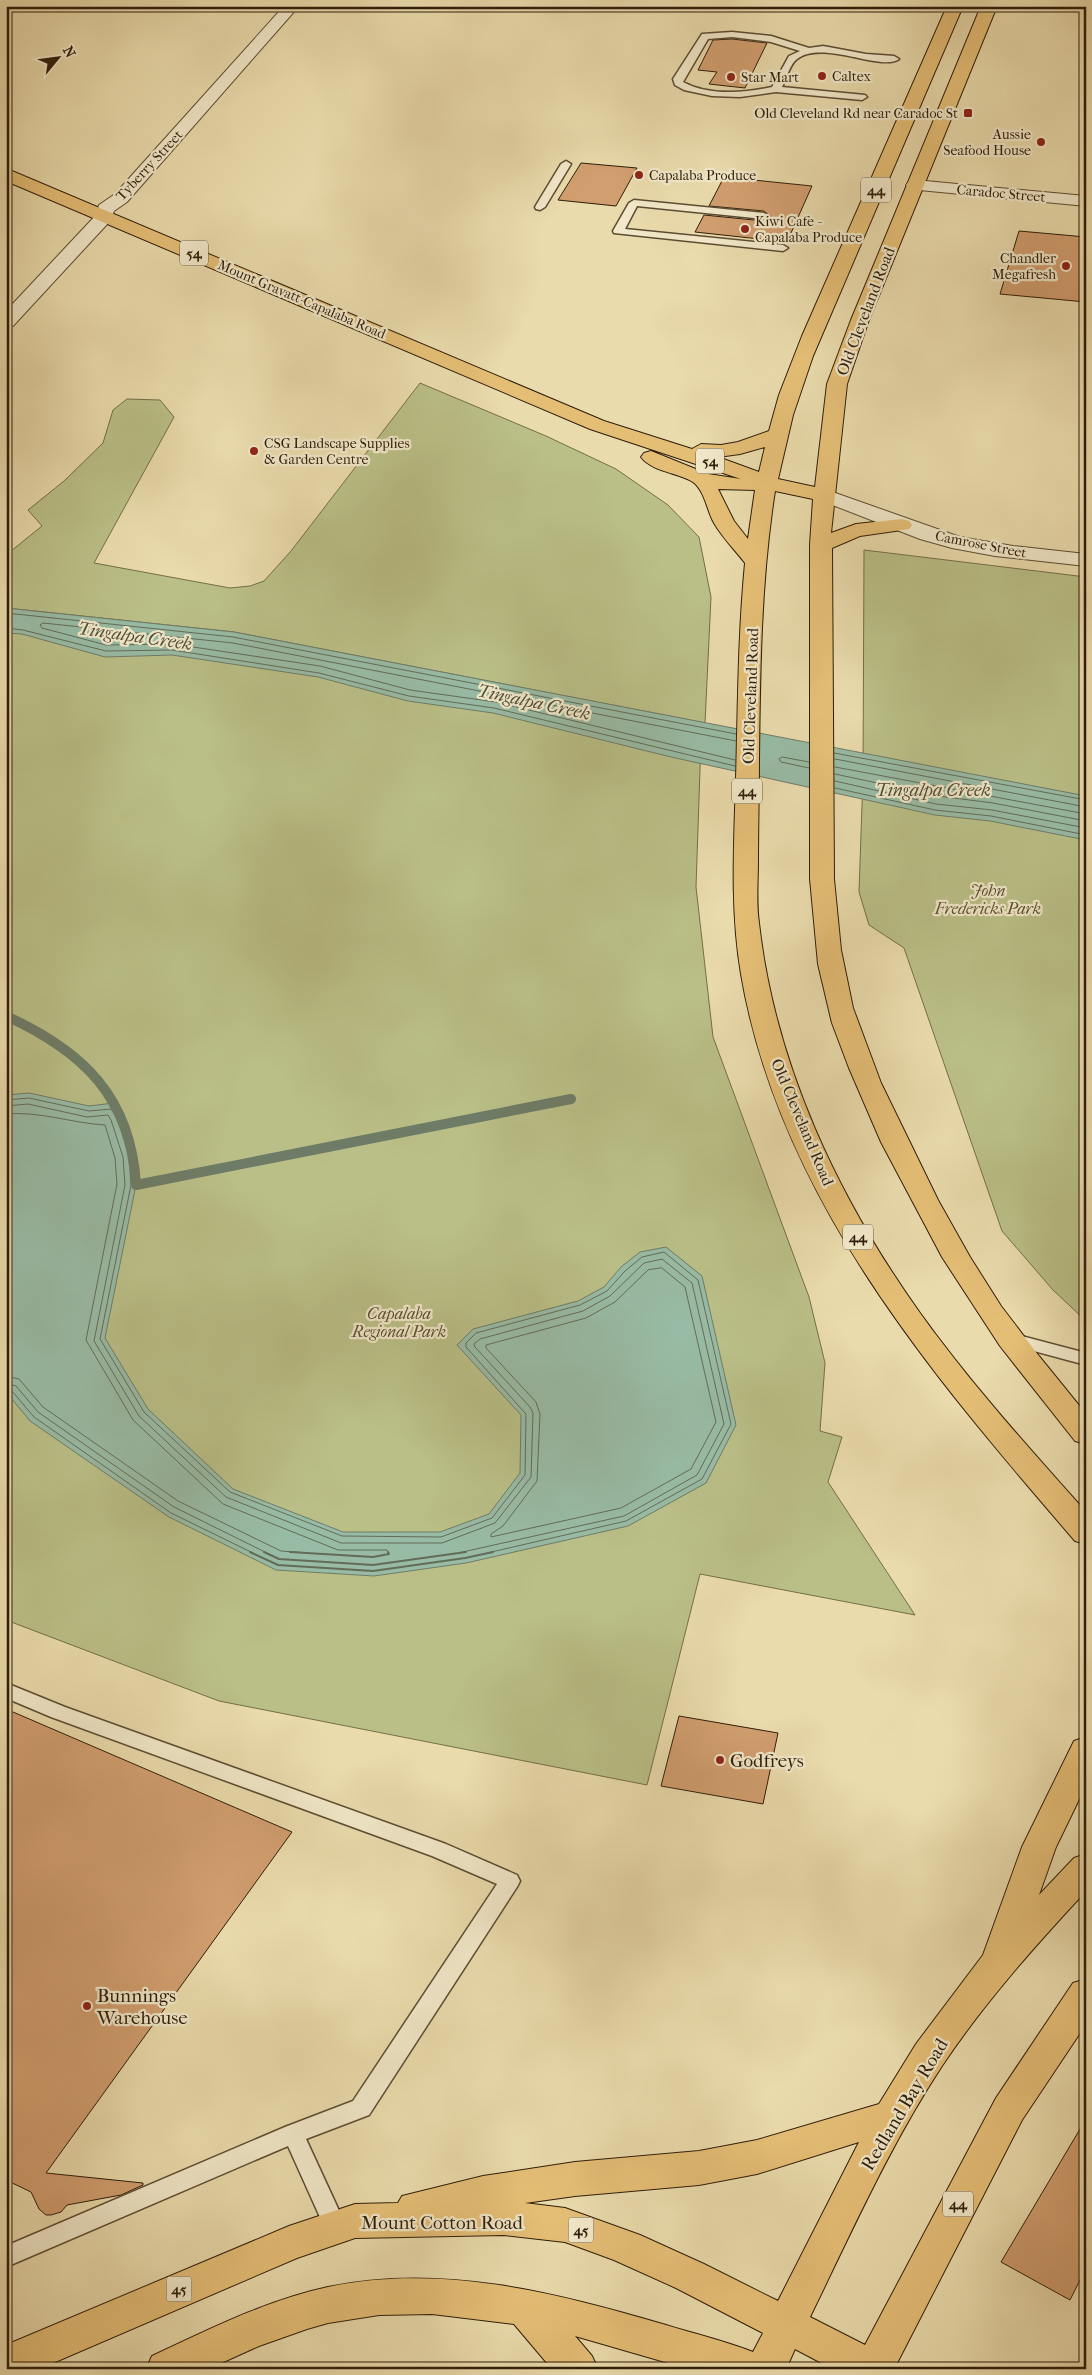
<svg xmlns="http://www.w3.org/2000/svg" width="1092" height="2375" font-family="'IM FELL French Canon',serif">
	<style>
		.green { fill: #babf87; stroke: #746e48 }
		.water { fill: #98bba5; stroke: #6e7c67 }
		.lines { fill: none; stroke-linecap: round; stroke-linejoin: round }
		.shore-far1 { stroke: #636c58; stroke-width: 1 }
		.shore { stroke: #636c58; stroke-width: 2 }
		.stream { stroke: #6e7c67; stroke-width: 10 }
		.building { fill: #d19e6f; stroke: #2e1d0a }
		.service-casing { stroke: #5d4c32; stroke-width: 3 }
		.minor-casing { stroke: #5d4c32; stroke-width: 2 }
		.primary-casing { stroke: #2e1d0a; stroke-width: 2 }
		.service { fill: #f1e8c9; fill-rule: evenodd }
		.minor { fill: #f1e8c9; fill-rule: evenodd }
		.primary { fill: #e5be76; fill-rule: evenodd }
		.poi-dot { fill: #8f2418; stroke: #f1e8c9; stroke-width: 2 }
		.labels { text-anchor: middle; stroke-width: 4.5; stroke-linejoin: round; paint-order: stroke }
		.far-poi-label { font-size: 14px; fill: #2e1d0a; stroke: #f1e8c9; text-anchor: start }
		.far-street-label { font-size: 14px; fill: #2e1d0a; stroke: #f1e8c9 }
		.shield { fill: #f1e8c9; stroke: #685a43; stroke-width: 1 }
		.shield-label { font-size: 15px; font-weight: bold; fill: #2e1d0a }
		.street-label { font-size: 16px; fill: #2e1d0a; stroke: #f1e8c9 }
		.park-label { font-size: 16px; font-style: italic; fill: #584e30; stroke: #f1e8c9 }
		.water-label { font-size: 18px; font-style: italic; fill: #4e4c38; stroke: #f1e8c9 }
		.near-poi-label { font-size: 19px; fill: #2e1d0a; stroke: #f1e8c9; text-anchor: start }
		.near-street-label { font-size: 19px; fill: #2e1d0a; stroke: #f1e8c9 }
	</style>
	<rect width="100%" height="100%" fill="#eadbac"/>
	<filter id="stains"><feTurbulence type="fractalNoise" baseFrequency=".004" numOctaves="4"/><feColorMatrix values="0 0 0 0 .2 0 0 0 0 .09 0 0 0 0 .02 0 0 0 .5 -.17"/></filter>
	<radialGradient id="worn" r=".72"><stop offset=".6" stop-color="#630" stop-opacity="0"/><stop offset="1" stop-color="#630" stop-opacity=".3"/></radialGradient>
	<!-- green -->
	<g class="green">
		<polygon points="420,383 546,436 616,469 668,505 699,537 711,597 705,723 234,632 6,608 6,552 11,551 42,526 28,510 64,481 103,443 113,410 127,399 160,400 174,417 94,563 230,588 250,586 264,581 291,551"/>
		<polygon points="864,550 1086,577 1086,1321 1053,1290 1002,1231 904,948 869,925 859,892 863,777"/>
		<polygon points="6,623 701,740 696,887 713,1037 809,1297 825,1363 820,1431 842,1437 828,1482 915,1615 700,1574 647,1785 219,1701 6,1620"/>
	</g>
	<!-- water -->
	<g class="water">
		<polygon points="6,608 234,632 1086,796 1086,840 990,821 935,815 671,757 493,713 408,701 318,677 172,655 105,657 22,634 6,633"/>
		<polygon points="29,1093 89,1106 114,1103 122,1115 134,1155 136,1185 105,1338 148,1409 233,1489 343,1532 440,1532 489,1514 520,1473 521,1415 457,1345 473,1329 578,1301 604,1287 621,1267 640,1252 666,1247 702,1276 736,1425 706,1483 628,1526 466,1563 374,1576 276,1570 169,1517 30,1421 6,1392 6,1187 8,1166 6,1161 6,1095"/>
	</g>
	<g class="lines">
		<!-- shore-far1 -->
		<g class="shore-far1">
			<polyline points="6,613 233,637 736,734"/>
			<polyline points="6,628 23,630 106,651 172,650 319,673 409,696 494,708 735,766"/>
			<polyline points="834,753 1086,800"/>
			<polyline points="835,759 1086,807"/>
			<polyline points="735,760 496,702 410,690 320,666 173,644 106,645 42,628 40,625 43,623 233,643 736,741"/>
			<polyline points="809,762 782,757 779,759 781,762 809,768"/>
			<polyline points="835,767 1086,814"/>
			<polyline points="835,774 938,796 993,803 1086,821"/>
			<polyline points="835,781 936,804 992,810 1086,828"/>
			<polyline points="835,788 935,810 991,816 1086,835"/>
			<polyline points="6,1100 29,1098 89,1111 111,1109 117,1117 129,1155 131,1185 100,1339 144,1412 230,1492 342,1536 441,1537 492,1518 525,1475 526,1414 466,1347 466,1343 476,1333 580,1305 607,1291 625,1271 642,1257 664,1252 698,1280 731,1424 702,1479 626,1521 487,1553"/>
			<polyline points="6,1106 28,1104 87,1117 108,1115 111,1120 123,1157 125,1185 94,1341 139,1416 226,1497 341,1543 442,1543 495,1523 531,1477 533,1413 530,1407 475,1347 474,1344 480,1339 583,1311 610,1296 644,1263 662,1259 692,1283 724,1424 697,1475 624,1516 458,1553"/>
			<path d="M6,1114C40,1111 71,1123 105,1125L115,1158L117,1184L86,1340L133,1420L223,1504L338,1550H387L388,1553"/>
			<polygon points="662,1268 685,1287 716,1422 691,1469 621,1508 491,1537 491,1534 503,1526 537,1481 540,1414 536,1402 486,1348 486,1345 586,1318 615,1302 648,1270"/>
			<polyline points="6,1376 19,1379 43,1407 178,1501 281,1551 309,1553"/>
			<polyline points="6,1383 16,1386 38,1412 174,1507 267,1553"/>
			<polyline points="6,1389 12,1391 34,1417 171,1513 253,1553"/>
		</g>
		<!-- shore -->
		<g class="shore">
			<polyline points="250,1552 278,1565 373,1571 465,1558 493,1552"/>
			<polyline points="264,1552 279,1559 373,1565 466,1552"/>
			<polyline points="290,1552 373,1557 389,1554 388,1552"/>
		</g>
		<!-- stream -->
		<path class="stream" d="M6,1016C83,1051 131,1097 136,1185L571,1099"/>
	</g>
	<!-- building -->
	<g class="building">
		<polygon points="732,39 767,43 745,88 709,84 717,72 698,70 713,40"/>
		<polygon points="581,163 637,168 616,206 558,200"/>
		<polygon points="724,177 812,186 787,242 695,232 704,215 764,221 771,217 764,211 709,206"/>
		<polygon points="1019,231 1086,237 1086,302 1000,294"/>
		<polygon points="6,1709 292,1832 46,2173 143,2183 143,2185 121,2195 67,2205 61,2212 51,2215 46,2215 39,2209 31,2192 6,2180"/>
		<polygon points="679,1716 778,1733 763,1804 661,1786"/>
		<polygon points="1086,2119 1086,2268 1070,2300 1001,2262"/>
	</g>
	<g class="lines">
		<defs>
			<g id="service">
				<path d="M732,32L771,36L809,48L823,46L866,54L894,56L899,59C882,72 822,39 797,59C790,64 786,79 782,87L865,95L867,97L862,100L776,92L740,97L712,96L684,90L675,85L673,79L702,34ZM732,37L771,42L800,51L789,56L772,87C744,93 709,96 683,82L708,39Z"/>
				<polygon points="566,161 571,164 545,207 540,210 536,209 535,207 561,164"/>
				<polygon points="634,200 764,213 769,216 764,219 637,206 625,229 783,245 788,248 783,251 614,233 613,231 629,203"/>
				<polygon points="1010,1333 1086,1353 1086,1365 1004,1343 1001,1339 1004,1335"/>
				<polygon points="6,1683 65,1707 446,1844 517,1875 520,1881 517,1887 369,2115 306,2139 347,2228 344,2235 336,2238 328,2235 288,2146 6,2267 6,2246 285,2127 353,2101 497,1884 432,1856 51,1717 6,1698"/>
			</g>
			<g id="minor">
				<polygon points="284,6 299,6 127,202 114,211 111,220 13,326 6,327 6,311 96,215 99,205 115,194"/>
				<polygon points="915,180 1086,196 1086,206 909,189 906,185 909,181"/>
				<polygon points="824,489 960,537 1013,546 1086,554 1086,566 995,556 952,548 920,539 817,499 814,495 817,491"/>
			</g>
			<g id="primary">
				<path d="M947,6H963L813,356L793,415L778,479L815,487L827,384L851,320L981,6H997L869,320L847,384L831,533L856,524L902,519L909,521L912,525L909,529L860,536L832,548L834,879L841,950L853,1008L881,1083L938,1200L970,1257L1001,1306L1039,1356L1086,1414V1444L1075,1441L1000,1346L942,1257L881,1142L849,1068L832,1023L818,964L810,879V545L813,499L775,491C761,580 760,670 759,760C759,794 758,828 758,861C758,882 756,903 759,923C775,1065 838,1198 920,1313C971,1384 1029,1448 1086,1512V1544L1075,1541C932,1375 779,1197 741,974C730,909 734,845 736,779C738,707 738,635 745,563C735,550 722,537 714,523C707,511 705,491 693,482C680,473 652,472 641,457L644,453L651,451L708,474L741,479L590,429L6,181V170L12,171L604,421L692,449L701,444L721,445L738,442L769,431L779,395L802,336ZM765,447L759,472L718,457L740,454ZM718,489L755,490L748,539L734,521Z"/>
				<path d="M1086,1737V1785L1056,1847L1039,1895L1074,1858L1086,1854V1891C1034,1947 984,2003 942,2066C890,2145 851,2233 810,2317L865,2345L996,2098L1073,1983L1086,1979V2024L1022,2120L894,2369H833L795,2349L786,2369H689L575,2336L592,2356L598,2369H552L514,2324L432,2314L379,2315L328,2323L307,2329L259,2346L208,2369H146L152,2356C208,2330 267,2300 328,2287C441,2263 558,2293 666,2325C695,2334 725,2341 753,2352L763,2333L676,2288L614,2260L565,2242L504,2235L355,2238L297,2258L39,2369H6V2345L289,2226L355,2204L398,2203L402,2196L483,2176L575,2162L699,2151L757,2140L879,2104L916,2044L983,1955L1022,1847L1074,1741ZM859,2142L778,2301L704,2264L640,2235L565,2208L525,2203L575,2196L699,2185L757,2174Z"/>
			</g>
		</defs>
		<!-- service casing -->
		<use href="#service" class="service-casing"/>
		<!-- minor casing -->
		<use href="#minor" class="minor-casing"/>
		<!-- primary casing -->
		<use href="#primary" class="primary-casing"/>
		<!-- service -->
		<use href="#service" class="service"/>
		<!-- minor -->
		<use href="#minor" class="minor"/>
		<!-- primary -->
		<use href="#primary" class="primary"/>
	</g>
	<!-- markers -->
	<g class="poi-dot">
		<circle cx="822" cy="76" r="5"/>
		<circle cx="731" cy="77" r="5"/>
		<rect x="963" y="108" width="10" height="10" rx="2.5"/>
		<circle cx="1041" cy="142" r="5"/>
		<circle cx="639" cy="175" r="5"/>
		<circle cx="745" cy="229" r="5"/>
		<circle cx="1066" cy="266" r="5"/>
		<circle cx="254" cy="451" r="5"/>
		<circle cx="720" cy="1760" r="5"/>
		<circle cx="87" cy="2006" r="5"/>
	</g>
	<g class="labels">
		<!-- far-poi labels -->
		<g class="far-poi-label">
			<text x="832" y="81">Caltex</text>
			<text x="741" y="82">Star Mart</text>
			<text x="958" y="118" text-anchor="end">Old Cleveland Rd near Caradoc St</text>
			<text x="1031" y="139" text-anchor="end">Aussie<tspan x="1031" dy="16">Seafood House</tspan></text>
			<text x="649" y="180">Capalaba Produce</text>
			<text x="755" y="226">Kiwi Cafe -<tspan x="755" dy="16">Capalaba Produce</tspan></text>
			<text x="1056" y="263" text-anchor="end">Chandler<tspan x="1056" dy="16">Megafresh</tspan></text>
			<text x="264" y="448">CSG Landscape Supplies<tspan x="264" dy="16">&amp; Garden Centre</tspan></text>
		</g>
		<!-- far-street labels -->
		<g class="far-street-label">
			<text transform="translate(149 165) rotate(-47)" y="5">Tyberry Street</text>
			<text transform="translate(1001 193) rotate(5)" y="5">Caradoc Street</text>
			<text transform="translate(302 299) rotate(23)" y="5">Mount Gravatt-Capalaba Road</text>
			<text transform="translate(981 544) rotate(11)" y="5">Camrose Street</text>
		</g>
		<!-- shield labels -->
		<g class="shield">
			<rect x="861" y="177.5" width="30" height="25" rx="4"/>
			<rect x="180" y="240.5" width="28" height="25" rx="4"/>
			<rect x="696" y="448.5" width="28" height="25" rx="4"/>
			<rect x="732" y="778.5" width="30" height="25" rx="4"/>
			<rect x="843" y="1224.5" width="30" height="25" rx="4"/>
			<rect x="943" y="2191.5" width="30" height="25" rx="4"/>
			<rect x="568.5" y="2217.5" width="25" height="25" rx="4"/>
			<rect x="166.5" y="2276.5" width="25" height="25" rx="4"/>
		</g>
		<g class="shield-label">
			<text x="876" y="195">44</text>
			<text x="194" y="258">54</text>
			<text x="710" y="466">54</text>
			<text x="747" y="796">44</text>
			<text x="858" y="1242">44</text>
			<text x="958" y="2209">44</text>
			<text x="581" y="2235">45</text>
			<text x="179" y="2294">45</text>
		</g>
		<!-- street labels -->
		<g class="street-label">
			<text transform="translate(865 311) rotate(-69)" y="6">Old Cleveland Road</text>
			<text transform="translate(750 696) rotate(-88)" y="6">Old Cleveland Road</text>
			<text transform="translate(803 1122) rotate(67)" y="6">Old Cleveland Road</text>
		</g>
		<!-- park labels -->
		<g class="park-label">
			<text x="988" y="896">John<tspan x="988" dy="18">Fredericks Park</tspan></text>
			<text x="399" y="1319">Capalaba<tspan x="399" dy="18">Regional Park</tspan></text>
		</g>
		<!-- water labels -->
		<g class="water-label">
			<text transform="translate(135 636) rotate(8)" y="6">Tingalpa Creek</text>
			<text transform="translate(534 702) rotate(12)" y="6">Tingalpa Creek</text>
			<text x="933" y="796">Tingalpa Creek</text>
		</g>
		<!-- near-poi labels -->
		<g class="near-poi-label">
			<text x="730" y="1767">Godfreys</text>
			<text x="97" y="2002">Bunnings<tspan x="97" dy="22">Warehouse</tspan></text>
		</g>
		<!-- near-street labels -->
		<g class="near-street-label">
			<text transform="translate(904 2104) rotate(-59)" y="7">Redland Bay Road</text>
			<text x="442" y="2229">Mount Cotton Road</text>
		</g>
	</g>
	<!-- margin -->
	<rect width="1092" height="2375" fill="none" stroke="#eadbac" stroke-width="25"/>
	<rect x="8" y="8" width="1077" height="2360" fill="none" stroke="#2e1d0a" stroke-width="2.5"/>
	<rect x="12" y="12" width="1067" height="2350" fill="none" stroke="#2e1d0a"/>
	<!-- north arrow -->
	<g transform="translate(58 58) rotate(61)" stroke="#f1e8c9" stroke-width="4" paint-order="stroke">
	<path d="M0-4L9 19L0 12L-9 19Z" fill="#2e1d0a"/>
	<text y="-8" font-size="14" font-weight="bold" text-anchor="middle" fill="#2e1d0a">N</text>
	</g>
	<rect width="100%" height="100%" filter="url(#stains)"/>
	<rect width="100%" height="100%" fill="url(#worn)"/>
</svg>
